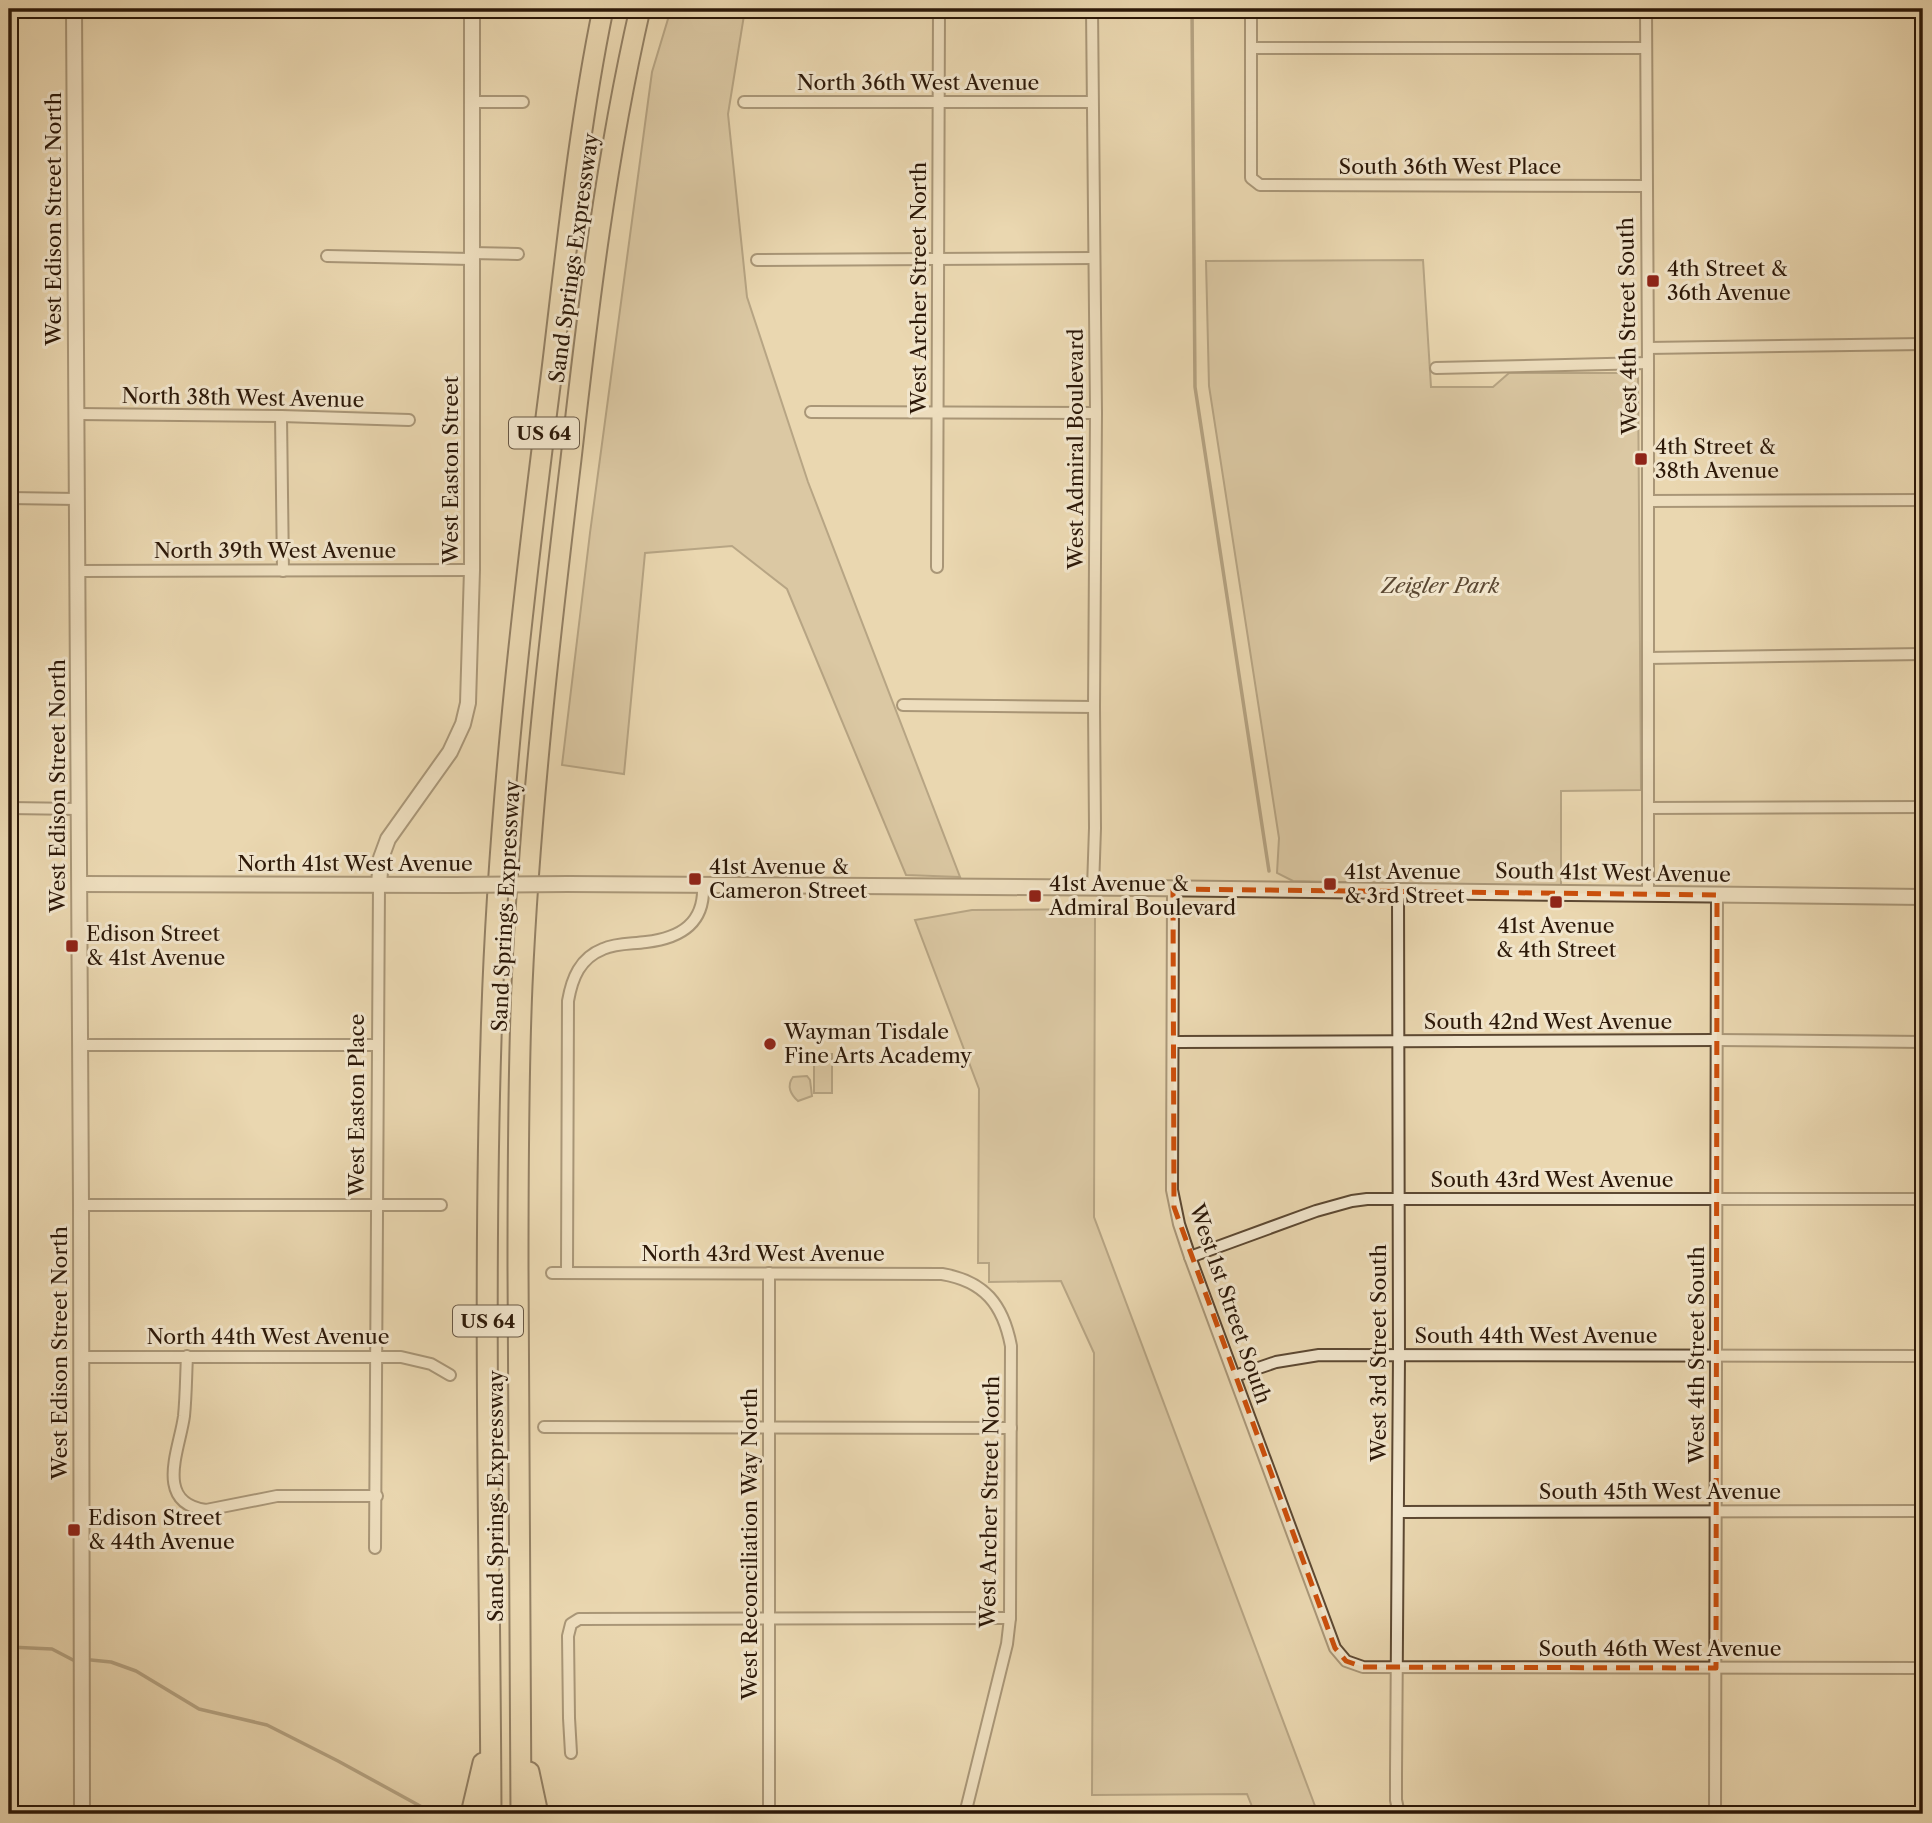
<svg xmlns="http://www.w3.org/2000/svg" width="1932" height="1823" font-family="'Libre Caslon Text',serif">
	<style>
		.green { fill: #cab793; stroke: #7b684e; stroke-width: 2 }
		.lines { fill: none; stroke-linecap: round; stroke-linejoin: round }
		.stream { stroke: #77644b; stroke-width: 3.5 }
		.minor-casing { stroke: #5c4832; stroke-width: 14 }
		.tertiary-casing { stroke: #5c4832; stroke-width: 18 }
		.motorway-casing { stroke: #2c1808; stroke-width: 23 }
		.minor { stroke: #f1e5cc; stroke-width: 10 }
		.tertiary { stroke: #f1e5cc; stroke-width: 14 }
		.motorway { stroke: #ead7b0; stroke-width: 19 }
		.tertiary-bridge-casing { stroke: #5c4832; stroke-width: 18; stroke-linecap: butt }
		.tertiary-bridge { stroke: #f1e5cc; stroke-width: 14 }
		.marked { fill: none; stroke: #cc4f0b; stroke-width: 5; stroke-dasharray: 14 9; stroke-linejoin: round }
		.poi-dot { fill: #8f2418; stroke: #f1e5cc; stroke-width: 2.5 }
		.labels { text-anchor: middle; stroke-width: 6; stroke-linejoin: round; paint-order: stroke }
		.shield { fill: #f1e5cc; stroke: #675643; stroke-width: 2 }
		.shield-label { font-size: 19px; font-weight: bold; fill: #2c1808 }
		.street-label { font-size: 21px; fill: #2c1808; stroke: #f1e5cc }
		.poi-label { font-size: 21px; fill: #2c1808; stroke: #f1e5cc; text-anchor: start }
		.park-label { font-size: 21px; font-style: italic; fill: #5b4832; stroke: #f1e5cc }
	</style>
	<rect width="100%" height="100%" fill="#ead7b0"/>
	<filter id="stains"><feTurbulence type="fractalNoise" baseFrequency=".00286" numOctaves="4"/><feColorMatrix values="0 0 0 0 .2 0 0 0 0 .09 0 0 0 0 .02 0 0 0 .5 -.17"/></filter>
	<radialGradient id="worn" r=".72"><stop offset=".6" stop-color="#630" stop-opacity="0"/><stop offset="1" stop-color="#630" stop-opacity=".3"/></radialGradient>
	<!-- green -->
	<g class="green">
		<polygon points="671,9 745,9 728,114 747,297 808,482 960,877 906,875 787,589 732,546 645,553 624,774 562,765 590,533 652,72"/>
		<polygon points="1423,260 1431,387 1493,387 1509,373 1638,373 1641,790 1561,791 1561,887 1293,881 1277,873 1279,838 1209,386 1206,261"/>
		<polygon points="1095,909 1094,1217 1318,1814 1255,1814 1247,1794 1092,1795 1094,1353 1061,1281 989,1282 989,1263 978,1263 979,1089 915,920 972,910"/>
		<rect x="814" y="1054" width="18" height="39"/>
		<path d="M807,1076L810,1080L812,1096L798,1101C791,1095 786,1086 793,1077Z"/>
	</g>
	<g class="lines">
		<!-- stream -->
		<g class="stream">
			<polyline points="1192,9 1195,387 1269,871"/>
			<polyline points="9,1647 52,1649 73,1660"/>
			<polyline points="91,1660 111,1662 136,1671 199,1709 267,1725 338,1761 431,1812"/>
		</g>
		<defs>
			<g id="minor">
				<polyline points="1092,9 1096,413 1094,707 1095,828 1093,888"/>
				<polyline points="1251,9 1251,178 1260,185 1646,186"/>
				<polyline points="1646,9 1648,363 1648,895"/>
				<polyline points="1251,48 1646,48"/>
				<polyline points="472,102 523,102"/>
				<polyline points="744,102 1092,102"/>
				<polyline points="471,253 518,254"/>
				<polyline points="327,256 471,259"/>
				<polyline points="757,260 1093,258"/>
				<polyline points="1648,348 1923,344"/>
				<polyline points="1436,368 1648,363"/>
				<polyline points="811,412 1096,413"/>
				<polyline points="77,414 281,416 409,420"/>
				<polyline points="281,416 283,571"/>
				<polyline points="9,498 77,499"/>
				<polyline points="1648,501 1923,500"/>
				<polyline points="937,567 939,9"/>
				<polyline points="78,571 472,570"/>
				<polyline points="1648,658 1923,654"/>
				<polyline points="903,705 1094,707"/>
				<polyline points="9,808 79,809"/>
				<polyline points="1648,808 1923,807"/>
				<polyline points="1173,889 1172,1190 1179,1224 1190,1257 1335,1648 1346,1661 1363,1667 1923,1668"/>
				<polyline points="1398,892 1399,1355 1396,1774 1396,1800 1399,1814"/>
				<polyline points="1173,1042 1716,1040 1923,1042"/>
				<polyline points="80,1045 378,1045"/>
				<polyline points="81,1205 441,1205"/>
				<polyline points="1190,1257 1316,1211 1352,1201 1367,1199 1923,1199"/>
				<path d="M552,1273L942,1274C984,1281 1003,1304 1011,1346L1010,1618L1007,1644L965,1814"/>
				<path d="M567,1273L568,1001C572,978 580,958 603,949C616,943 631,944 646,942C681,938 705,923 703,885"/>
				<polyline points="769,1273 769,1806 771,1814"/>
				<path d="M187,1356C186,1376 186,1396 184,1416C180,1448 153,1503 206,1510L277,1496H377"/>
				<polyline points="81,1357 401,1357 431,1364 450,1375"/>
				<polyline points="1235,1376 1276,1362 1319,1355 1923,1356"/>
				<polyline points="544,1427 1011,1428"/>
				<polyline points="1398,1512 1923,1511"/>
				<polyline points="375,1548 379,885"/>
				<polyline points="571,1753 569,1718 568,1636 571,1624 579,1619 1010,1618"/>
				<polyline points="1715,1814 1717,895"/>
			</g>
			<g id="tertiary">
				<polyline points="74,9 81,1205 82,1814"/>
				<polyline points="80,884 455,885"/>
				<polyline points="568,884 1144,888 1923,897"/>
				<polyline points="379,885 381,858 388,839 450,752 463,724 468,703 472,570 472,9"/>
			</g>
			<g id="motorway">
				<polyline points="529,1772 538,1814"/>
				<polyline points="471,1814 483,1763"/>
				<path d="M491,1814C490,1556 483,1298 491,1040C497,819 523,598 551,378C566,255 578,131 603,9"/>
				<path d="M521,1814C520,1632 518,1450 518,1267C518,1173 518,1079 522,985C530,809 550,634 571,459C588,308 606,157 640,9"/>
			</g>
		</defs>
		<!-- minor casing -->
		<use href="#minor" class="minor-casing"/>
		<!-- tertiary casing -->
		<use href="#tertiary" class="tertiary-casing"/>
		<!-- motorway casing -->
		<use href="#motorway" class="motorway-casing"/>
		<!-- minor -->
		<use href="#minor" class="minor"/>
		<!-- tertiary -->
		<use href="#tertiary" class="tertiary"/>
		<!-- motorway -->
		<use href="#motorway" class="motorway"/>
		<defs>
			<polyline id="tertiary-bridge" points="455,885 568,884"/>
		</defs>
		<!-- tertiary-bridge casing -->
		<use href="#tertiary-bridge" class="tertiary-bridge-casing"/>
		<!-- tertiary-bridge -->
		<use href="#tertiary-bridge" class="tertiary-bridge"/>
	</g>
	<!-- marked area -->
	<path d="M0 0H1932V1823H0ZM1173,889L1717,895L1716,1668L1363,1667L1346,1661L1335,1648L1174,1207Z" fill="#ead7b0" fill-opacity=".55" fill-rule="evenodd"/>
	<path class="marked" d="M1173,889L1717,895L1716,1668L1363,1667L1346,1661L1335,1648L1174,1207Z"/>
	<!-- markers -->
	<g class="poi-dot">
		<rect x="1646" y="274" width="14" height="14" rx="3.5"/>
		<rect x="1634" y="452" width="14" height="14" rx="3.5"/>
		<rect x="688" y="872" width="14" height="14" rx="3.5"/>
		<rect x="1323" y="877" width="14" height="14" rx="3.5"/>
		<rect x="1028" y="889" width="14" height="14" rx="3.5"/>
		<rect x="1549" y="895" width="14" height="14" rx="3.5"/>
		<rect x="65" y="939" width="14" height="14" rx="3.5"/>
		<circle cx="770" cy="1044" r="7"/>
		<rect x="67" y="1523" width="14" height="14" rx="3.5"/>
	</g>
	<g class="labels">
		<!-- shield labels -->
		<g class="shield">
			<rect x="509" y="417.5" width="70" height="31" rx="5"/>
			<rect x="453" y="1305.5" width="70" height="31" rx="5"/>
		</g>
		<g class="shield-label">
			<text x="544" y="440">US 64</text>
			<text x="488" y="1328">US 64</text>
		</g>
		<!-- street labels -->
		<g class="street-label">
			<text x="918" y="90">North 36th West Avenue</text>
			<text x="1450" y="174">South 36th West Place</text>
			<text transform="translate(54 219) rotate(-90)" y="7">West Edison Street North</text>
			<text transform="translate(574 258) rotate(-82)" y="7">Sand Springs Expressway</text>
			<text transform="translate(919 288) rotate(-90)" y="7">West Archer Street North</text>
			<text transform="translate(1628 326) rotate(-91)" y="7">West 4th Street South</text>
			<text transform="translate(243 398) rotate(1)" y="7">North 38th West Avenue</text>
			<text transform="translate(1076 449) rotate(-90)" y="7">West Admiral Boulevard</text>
			<text transform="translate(451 470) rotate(-90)" y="7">West Easton Street</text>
			<text x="275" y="558">North 39th West Avenue</text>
			<text transform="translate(58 786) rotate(-90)" y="7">West Edison Street North</text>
			<text x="355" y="871">North 41st West Avenue</text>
			<text transform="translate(1613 873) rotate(1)" y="7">South 41st West Avenue</text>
			<text transform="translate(506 906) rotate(-87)" y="7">Sand Springs Expressway</text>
			<text x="1548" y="1029">South 42nd West Avenue</text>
			<text transform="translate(357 1105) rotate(-90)" y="7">West Easton Place</text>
			<text x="1552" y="1187">South 43rd West Avenue</text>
			<text x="763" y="1261">North 43rd West Avenue</text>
			<text transform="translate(1230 1304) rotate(71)" y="7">West 1st Street South</text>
			<text x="1536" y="1343">South 44th West Avenue</text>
			<text x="268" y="1344">North 44th West Avenue</text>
			<text transform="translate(60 1353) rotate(-90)" y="7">West Edison Street North</text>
			<text transform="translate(1379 1353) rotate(-90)" y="7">West 3rd Street South</text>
			<text transform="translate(1697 1355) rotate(-90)" y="7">West 4th Street South</text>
			<text x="1660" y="1499">South 45th West Avenue</text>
			<text transform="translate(496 1496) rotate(-90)" y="7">Sand Springs Expressway</text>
			<text transform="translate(990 1502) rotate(-89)" y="7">West Archer Street North</text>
			<text transform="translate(750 1544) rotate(-90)" y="7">West Reconciliation Way North</text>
			<text x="1660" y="1656">South 46th West Avenue</text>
		</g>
		<!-- poi labels -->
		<g class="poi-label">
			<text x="1667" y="276">4th Street &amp;<tspan x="1667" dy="24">36th Avenue</tspan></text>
			<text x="1655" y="454">4th Street &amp;<tspan x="1655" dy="24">38th Avenue</tspan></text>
			<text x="709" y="874">41st Avenue &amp;<tspan x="709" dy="24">Cameron Street</tspan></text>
			<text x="1344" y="879">41st Avenue<tspan x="1344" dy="24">&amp; 3rd Street</tspan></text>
			<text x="1049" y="891">41st Avenue &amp;<tspan x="1049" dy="24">Admiral Boulevard</tspan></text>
			<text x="1556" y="933" text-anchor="middle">41st Avenue<tspan x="1556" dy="24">&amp; 4th Street</tspan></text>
			<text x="86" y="941">Edison Street<tspan x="86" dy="24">&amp; 41st Avenue</tspan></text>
			<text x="784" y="1039">Wayman Tisdale<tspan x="784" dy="24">Fine Arts Academy</tspan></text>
			<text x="88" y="1525">Edison Street<tspan x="88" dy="24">&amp; 44th Avenue</tspan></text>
		</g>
		<!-- park labels -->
		<g class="park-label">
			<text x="1440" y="593">Zeigler Park</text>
		</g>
	</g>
	<!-- margin -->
	<rect width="1932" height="1823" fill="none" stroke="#ead7b0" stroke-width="35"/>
	<rect x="10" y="10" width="1911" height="1802" fill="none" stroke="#2c1808" stroke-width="3.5"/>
	<rect x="18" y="18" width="1897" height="1788" fill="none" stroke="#2c1808" stroke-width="2"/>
	<rect width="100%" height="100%" filter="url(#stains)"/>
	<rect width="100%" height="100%" fill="url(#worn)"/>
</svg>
